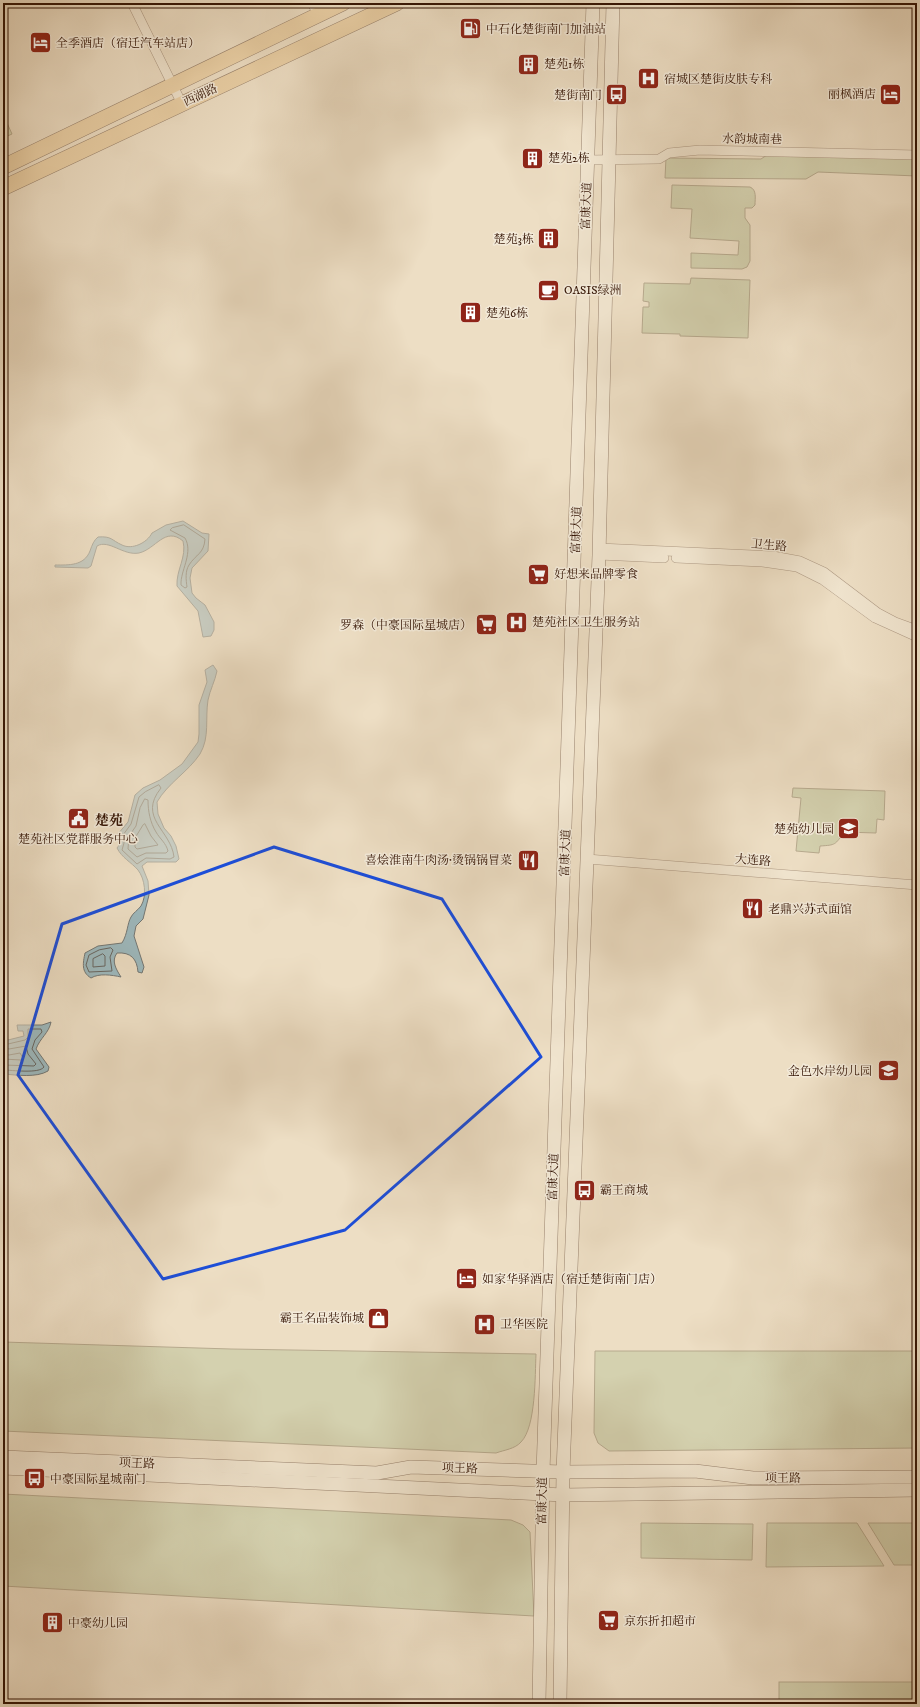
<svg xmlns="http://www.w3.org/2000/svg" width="920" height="1707" font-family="'IM FELL DW Pica','Noto Serif SC',serif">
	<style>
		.green { fill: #b7c195; stroke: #766a4c }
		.water { fill: #9db9be; stroke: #737774 }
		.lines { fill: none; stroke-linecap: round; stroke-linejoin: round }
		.shore { stroke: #686661; stroke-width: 1 }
		.street-casing { stroke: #624634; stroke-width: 10 }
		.secondary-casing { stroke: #341404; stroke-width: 14 }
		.primary-casing { stroke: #341404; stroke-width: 16 }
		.street { stroke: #f3ead9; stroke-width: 9 }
		.secondary { stroke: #f3ead9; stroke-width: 13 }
		.primary { stroke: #e6bf82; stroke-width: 15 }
		.marked { fill: none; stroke: #1d4ed8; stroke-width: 3; stroke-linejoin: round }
		.labels { text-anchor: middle; stroke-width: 3; stroke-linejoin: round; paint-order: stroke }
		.poi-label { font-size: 12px; fill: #341404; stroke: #f3ead9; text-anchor: start }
		.street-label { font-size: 12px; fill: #341404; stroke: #f3ead9 }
		.quarter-label { font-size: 14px; font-weight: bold; fill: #341404; stroke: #f3ead9 }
	</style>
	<rect width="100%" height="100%" fill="#eddec4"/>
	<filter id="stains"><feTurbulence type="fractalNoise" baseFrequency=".005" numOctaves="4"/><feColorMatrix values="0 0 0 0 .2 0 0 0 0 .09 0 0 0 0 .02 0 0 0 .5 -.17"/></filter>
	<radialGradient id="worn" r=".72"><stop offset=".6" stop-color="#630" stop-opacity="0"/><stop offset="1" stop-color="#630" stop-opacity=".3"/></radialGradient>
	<!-- green -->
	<g class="green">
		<polygon points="3,114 12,134 3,138"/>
		<polygon points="767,155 917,159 917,176 818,172 806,179 665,178 666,158 761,159"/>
		<path d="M672,185L750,187C757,190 755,198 755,205L752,208H745V218L750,225V261L747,267L742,269L691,268V253L738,255L739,241L690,238L692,209L671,208Z"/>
		<polygon points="691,278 750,280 748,338 680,336 680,334 642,333 643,307 649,307 649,302 643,301 644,283 690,284"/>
		<path d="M793,788L885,791L884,820L877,819L876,833L844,832C835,845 836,845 820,846L819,853L796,851L801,798L792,797Z"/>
		<path d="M3,1342L231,1349L536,1354C535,1375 536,1427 521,1442C515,1449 504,1450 496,1453L3,1431Z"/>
		<polygon points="595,1351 917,1351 917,1448 609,1451 598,1443 594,1433"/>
		<polygon points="3,1494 511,1520 523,1525 530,1532 534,1616 3,1586"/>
		<polygon points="641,1523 753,1524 752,1560 641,1558"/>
		<polygon points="767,1523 857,1523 884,1566 766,1567"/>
		<polygon points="868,1523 917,1523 917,1565 894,1565"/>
		<rect x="779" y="1682" width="138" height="22"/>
	</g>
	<!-- water -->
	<g class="water">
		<path d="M183,521L202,533L209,534L208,551L192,568L190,578L192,593L196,598L205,605L214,622V630L211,636L203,637L198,611L177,586C176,570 187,557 183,541C165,526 156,549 139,553C123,556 109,539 97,546L91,566L88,568L55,567V565C69,565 84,566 90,551C92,545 94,540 98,537C112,536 111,540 122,545C132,550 147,543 152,533L166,525Z"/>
		<path d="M213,665L217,671C215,681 210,690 208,700C205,719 210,737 200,754C188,772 168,783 157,802L158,814L164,828L171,836L176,846L179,859L176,862H147L142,866L148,881L149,895L143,919L136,926L134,936L144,967L142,973L138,972C137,959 131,952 117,953C111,961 116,969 121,977C112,975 99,973 91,978C81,972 83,963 85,953L98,946L122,943C128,933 127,924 131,917C133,913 138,910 141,906C147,896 145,879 138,870C131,862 122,858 117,848C121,843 121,840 117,835L128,822L135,795L143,788L160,780L182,764L198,742L199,734V705L207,682L205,670Z"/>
		<path d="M51,1022C49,1033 40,1038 36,1049L49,1067L48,1071C36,1078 17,1075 3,1074V1036H5L8,1040L24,1036L23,1031H18L17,1025H42Z"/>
	</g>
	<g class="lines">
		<!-- shore -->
		<g class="shore">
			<path d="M184,525L205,539C204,554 196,554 189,565C185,571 186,580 187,587L185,588L181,585V582C182,568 193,552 185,538L170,530L172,528Z"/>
			<path d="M159,785L161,788C137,818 171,830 174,857L170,859L146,858L137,864L122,850L124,843L123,835L131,824L139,797L145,792Z"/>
			<path d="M145,799L148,800C148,811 150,822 156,832C160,839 166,843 168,851L166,853H146L137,857L128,849L129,836L136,826L140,808Z"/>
			<polygon points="145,824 151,836 158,845 137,849 135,847 135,838 143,825"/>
			<polygon points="111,948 113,950 110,957 112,971 89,972 86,965 89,955 99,950"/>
			<polygon points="103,954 105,956 105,966 93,967 93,959"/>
			<path d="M3,1040L8,1044L25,1040L28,1037V1029H41L42,1032L35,1040L32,1049L44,1067C39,1074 12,1070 3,1070"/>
			<polyline points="3,1047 9,1049 26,1046 28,1054 36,1064 34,1066 3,1065"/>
			<polyline points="3,1054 9,1055 20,1053 23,1058 21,1060 3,1059"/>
		</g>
		<defs>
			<g id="street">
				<polyline points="132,3 182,104"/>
				<polyline points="312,3 318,14"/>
				<polyline points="588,160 659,159 669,153 700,150 917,155"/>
				<polyline points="599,548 773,556 800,561 824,572 878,613 895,622 917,630"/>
				<polyline points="599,555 664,558"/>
				<polyline points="676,558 762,562 797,567 823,580 875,618 917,637"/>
				<polyline points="587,859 917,885"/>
			</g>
			<g id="secondary">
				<polyline points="3,1457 377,1473 411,1467 563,1472 695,1471 753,1478 917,1477"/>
				<polyline points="3,1468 563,1495 917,1490"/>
				<polyline points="539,1704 543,1472 593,3"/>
				<polyline points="560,1704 563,1472 599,555 613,3"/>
			</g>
			<g id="primary">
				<polyline points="3,167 343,3"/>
				<polyline points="3,188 397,3"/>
			</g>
		</defs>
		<!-- street casing -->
		<use href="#street" class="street-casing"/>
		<!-- secondary casing -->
		<use href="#secondary" class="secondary-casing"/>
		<!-- primary casing -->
		<use href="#primary" class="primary-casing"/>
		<!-- street -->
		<use href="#street" class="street"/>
		<!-- secondary -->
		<use href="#secondary" class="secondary"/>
		<!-- primary -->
		<use href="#primary" class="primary"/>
	</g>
	<!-- marked area -->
	<path d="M0 0H920V1707H0ZM274,847L442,899L541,1057L345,1230L163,1279L18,1075L62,924Z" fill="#eddec4" fill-opacity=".55" fill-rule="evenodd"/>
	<path class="marked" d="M274,847L442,899L541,1057L345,1230L163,1279L18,1075L62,924Z"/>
	<!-- icons -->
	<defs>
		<symbol id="fuel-square" viewBox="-11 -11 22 22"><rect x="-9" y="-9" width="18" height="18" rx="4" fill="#8f2418" stroke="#f3ead9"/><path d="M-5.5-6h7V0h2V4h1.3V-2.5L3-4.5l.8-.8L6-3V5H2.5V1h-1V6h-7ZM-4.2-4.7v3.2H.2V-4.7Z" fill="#fff"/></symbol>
		<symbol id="hotel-square" viewBox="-11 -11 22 22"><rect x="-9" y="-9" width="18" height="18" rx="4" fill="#8f2418" stroke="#f3ead9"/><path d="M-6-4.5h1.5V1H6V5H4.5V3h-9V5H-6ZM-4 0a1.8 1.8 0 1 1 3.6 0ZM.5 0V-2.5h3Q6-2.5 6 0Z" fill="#fff"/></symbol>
		<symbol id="building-square" viewBox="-11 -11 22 22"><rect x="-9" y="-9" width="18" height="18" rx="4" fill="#8f2418" stroke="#f3ead9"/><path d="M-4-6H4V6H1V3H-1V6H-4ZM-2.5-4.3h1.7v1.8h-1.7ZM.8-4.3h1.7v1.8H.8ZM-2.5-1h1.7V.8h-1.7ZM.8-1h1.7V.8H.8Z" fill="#fff"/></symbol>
		<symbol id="hospital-square" viewBox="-11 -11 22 22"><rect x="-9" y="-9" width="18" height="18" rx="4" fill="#8f2418" stroke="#f3ead9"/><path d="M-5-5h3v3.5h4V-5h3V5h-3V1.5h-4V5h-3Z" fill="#fff"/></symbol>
		<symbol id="bus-square" viewBox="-11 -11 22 22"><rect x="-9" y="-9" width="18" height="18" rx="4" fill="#8f2418" stroke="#f3ead9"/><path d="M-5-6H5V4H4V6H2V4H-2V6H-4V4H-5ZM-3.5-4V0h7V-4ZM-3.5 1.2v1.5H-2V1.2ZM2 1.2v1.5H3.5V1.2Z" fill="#fff"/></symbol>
		<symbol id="cafe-square" viewBox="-11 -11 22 22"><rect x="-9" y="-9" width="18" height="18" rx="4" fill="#8f2418" stroke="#f3ead9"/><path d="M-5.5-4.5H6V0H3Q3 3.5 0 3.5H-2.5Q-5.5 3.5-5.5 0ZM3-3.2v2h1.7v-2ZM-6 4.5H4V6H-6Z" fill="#fff"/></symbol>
		<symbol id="supermarket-square" viewBox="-11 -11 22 22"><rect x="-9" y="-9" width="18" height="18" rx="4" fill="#8f2418" stroke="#f3ead9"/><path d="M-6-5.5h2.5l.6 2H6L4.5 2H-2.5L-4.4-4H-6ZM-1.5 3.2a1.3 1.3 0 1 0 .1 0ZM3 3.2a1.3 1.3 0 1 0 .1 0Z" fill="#fff"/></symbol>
		<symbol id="civic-square" viewBox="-11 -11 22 22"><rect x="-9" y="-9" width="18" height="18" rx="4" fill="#8f2418" stroke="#f3ead9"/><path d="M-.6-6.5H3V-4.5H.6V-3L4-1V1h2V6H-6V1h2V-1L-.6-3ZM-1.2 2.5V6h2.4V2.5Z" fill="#fff"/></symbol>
		<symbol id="school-square" viewBox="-11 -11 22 22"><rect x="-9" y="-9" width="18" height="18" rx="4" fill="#8f2418" stroke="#f3ead9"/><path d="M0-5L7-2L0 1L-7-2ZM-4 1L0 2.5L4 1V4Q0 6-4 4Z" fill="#fff"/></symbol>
		<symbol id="restaurant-square" viewBox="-11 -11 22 22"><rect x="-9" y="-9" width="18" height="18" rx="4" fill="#8f2418" stroke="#f3ead9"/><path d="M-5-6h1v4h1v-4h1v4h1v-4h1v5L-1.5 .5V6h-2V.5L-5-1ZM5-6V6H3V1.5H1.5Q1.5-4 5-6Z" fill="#fff"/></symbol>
		<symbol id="shop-square" viewBox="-11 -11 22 22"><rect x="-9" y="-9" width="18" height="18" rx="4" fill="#8f2418" stroke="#f3ead9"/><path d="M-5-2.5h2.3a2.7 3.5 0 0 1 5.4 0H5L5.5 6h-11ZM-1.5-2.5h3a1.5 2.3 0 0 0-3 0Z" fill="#fff"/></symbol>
	</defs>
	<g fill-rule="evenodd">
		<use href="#fuel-square" x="458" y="16" width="25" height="25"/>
		<use href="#hotel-square" x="28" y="30" width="25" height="25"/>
		<use href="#building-square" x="516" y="52" width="25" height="25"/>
		<use href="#hospital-square" x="636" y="66" width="25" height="25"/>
		<use href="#hotel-square" x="878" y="82" width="25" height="25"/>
		<use href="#bus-square" x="604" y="82" width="25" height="25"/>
		<use href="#building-square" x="520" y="146" width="25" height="25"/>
		<use href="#building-square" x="536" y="226" width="25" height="25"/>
		<use href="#cafe-square" x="536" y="278" width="25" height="25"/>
		<use href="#building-square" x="458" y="300" width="25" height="25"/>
		<use href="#supermarket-square" x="526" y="562" width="25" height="25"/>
		<use href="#hospital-square" x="504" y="610" width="25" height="25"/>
		<use href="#supermarket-square" x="474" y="612" width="25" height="25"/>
		<use href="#civic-square" x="66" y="806" width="25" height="25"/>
		<use href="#school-square" x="836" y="816" width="25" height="25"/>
		<use href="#restaurant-square" x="516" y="848" width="25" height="25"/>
		<use href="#restaurant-square" x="740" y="896" width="25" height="25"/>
		<use href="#school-square" x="876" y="1058" width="25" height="25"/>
		<use href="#bus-square" x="572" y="1178" width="25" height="25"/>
		<use href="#hotel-square" x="454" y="1266" width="25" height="25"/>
		<use href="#shop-square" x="366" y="1306" width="25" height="25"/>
		<use href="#hospital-square" x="472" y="1312" width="25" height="25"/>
		<use href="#bus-square" x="22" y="1466" width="25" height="25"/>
		<use href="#supermarket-square" x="596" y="1608" width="25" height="25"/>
		<use href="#building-square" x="40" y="1610" width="25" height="25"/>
	</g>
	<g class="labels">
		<!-- poi labels -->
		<g class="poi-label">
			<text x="486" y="33">中石化楚街南门加油站</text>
			<text x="56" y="47">全季酒店（宿迁汽车站店）</text>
			<text x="544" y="68">楚苑1栋</text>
			<text x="664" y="83">宿城区楚街皮肤专科</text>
			<text x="876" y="98" text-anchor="end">丽枫酒店</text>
			<text x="602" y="99" text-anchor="end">楚街南门</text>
			<text x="548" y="162">楚苑2栋</text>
			<text x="534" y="243" text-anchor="end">楚苑3栋</text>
			<text x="564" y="294">OASIS绿洲</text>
			<text x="486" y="317">楚苑6栋</text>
			<text x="554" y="578">好想来品牌零食</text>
			<text x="532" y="626">楚苑社区卫生服务站</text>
			<text x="472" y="629" text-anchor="end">罗森（中豪国际星城店）</text>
			<text x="834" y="833" text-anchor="end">楚苑幼儿园</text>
			<text x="78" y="843" text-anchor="middle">楚苑社区党群服务中心</text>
			<text x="512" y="864" text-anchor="end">喜烩淮南牛肉汤·烫锅锅冒菜</text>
			<text x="768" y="913">老鼎兴苏式面馆</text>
			<text x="872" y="1075" text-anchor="end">金色水岸幼儿园</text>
			<text x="600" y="1194">霸王商城</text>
			<text x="482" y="1283">如家华驿酒店（宿迁楚街南门店）</text>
			<text x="364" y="1322" text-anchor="end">霸王名品装饰城</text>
			<text x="500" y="1328">卫华医院</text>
			<text x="50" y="1483">中豪国际星城南门</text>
			<text x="624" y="1625">京东折扣超市</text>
			<text x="68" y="1627">中豪幼儿园</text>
		</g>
		<!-- street labels -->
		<g class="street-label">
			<text transform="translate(200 95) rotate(-25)" y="4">西湖路</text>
			<text transform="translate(752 139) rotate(1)" y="4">水韵城南巷</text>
			<text transform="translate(586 206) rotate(-88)" y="4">富康大道</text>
			<text transform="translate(576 530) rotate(-88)" y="4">富康大道</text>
			<text transform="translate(769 545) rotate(5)" y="4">卫生路</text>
			<text transform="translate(565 853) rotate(-88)" y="4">富康大道</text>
			<text transform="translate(753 860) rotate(4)" y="4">大连路</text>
			<text transform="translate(553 1177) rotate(-88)" y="4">富康大道</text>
			<text transform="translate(137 1463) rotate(3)" y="4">项王路</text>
			<text transform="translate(460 1468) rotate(2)" y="4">项王路</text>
			<text x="783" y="1482">项王路</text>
			<text transform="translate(542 1501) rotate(-89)" y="4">富康大道</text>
		</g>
		<!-- quarter labels -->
		<g class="quarter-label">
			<text x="109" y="825">楚苑</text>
		</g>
	</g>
	<!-- margin -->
	<rect width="920" height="1707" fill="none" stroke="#eddec4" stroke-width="16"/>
	<rect x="4" y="4" width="912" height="1699" fill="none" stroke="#341404" stroke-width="2"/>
	<rect x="8" y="8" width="904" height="1691" fill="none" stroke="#341404"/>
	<rect width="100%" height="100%" filter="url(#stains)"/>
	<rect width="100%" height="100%" fill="url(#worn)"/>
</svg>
